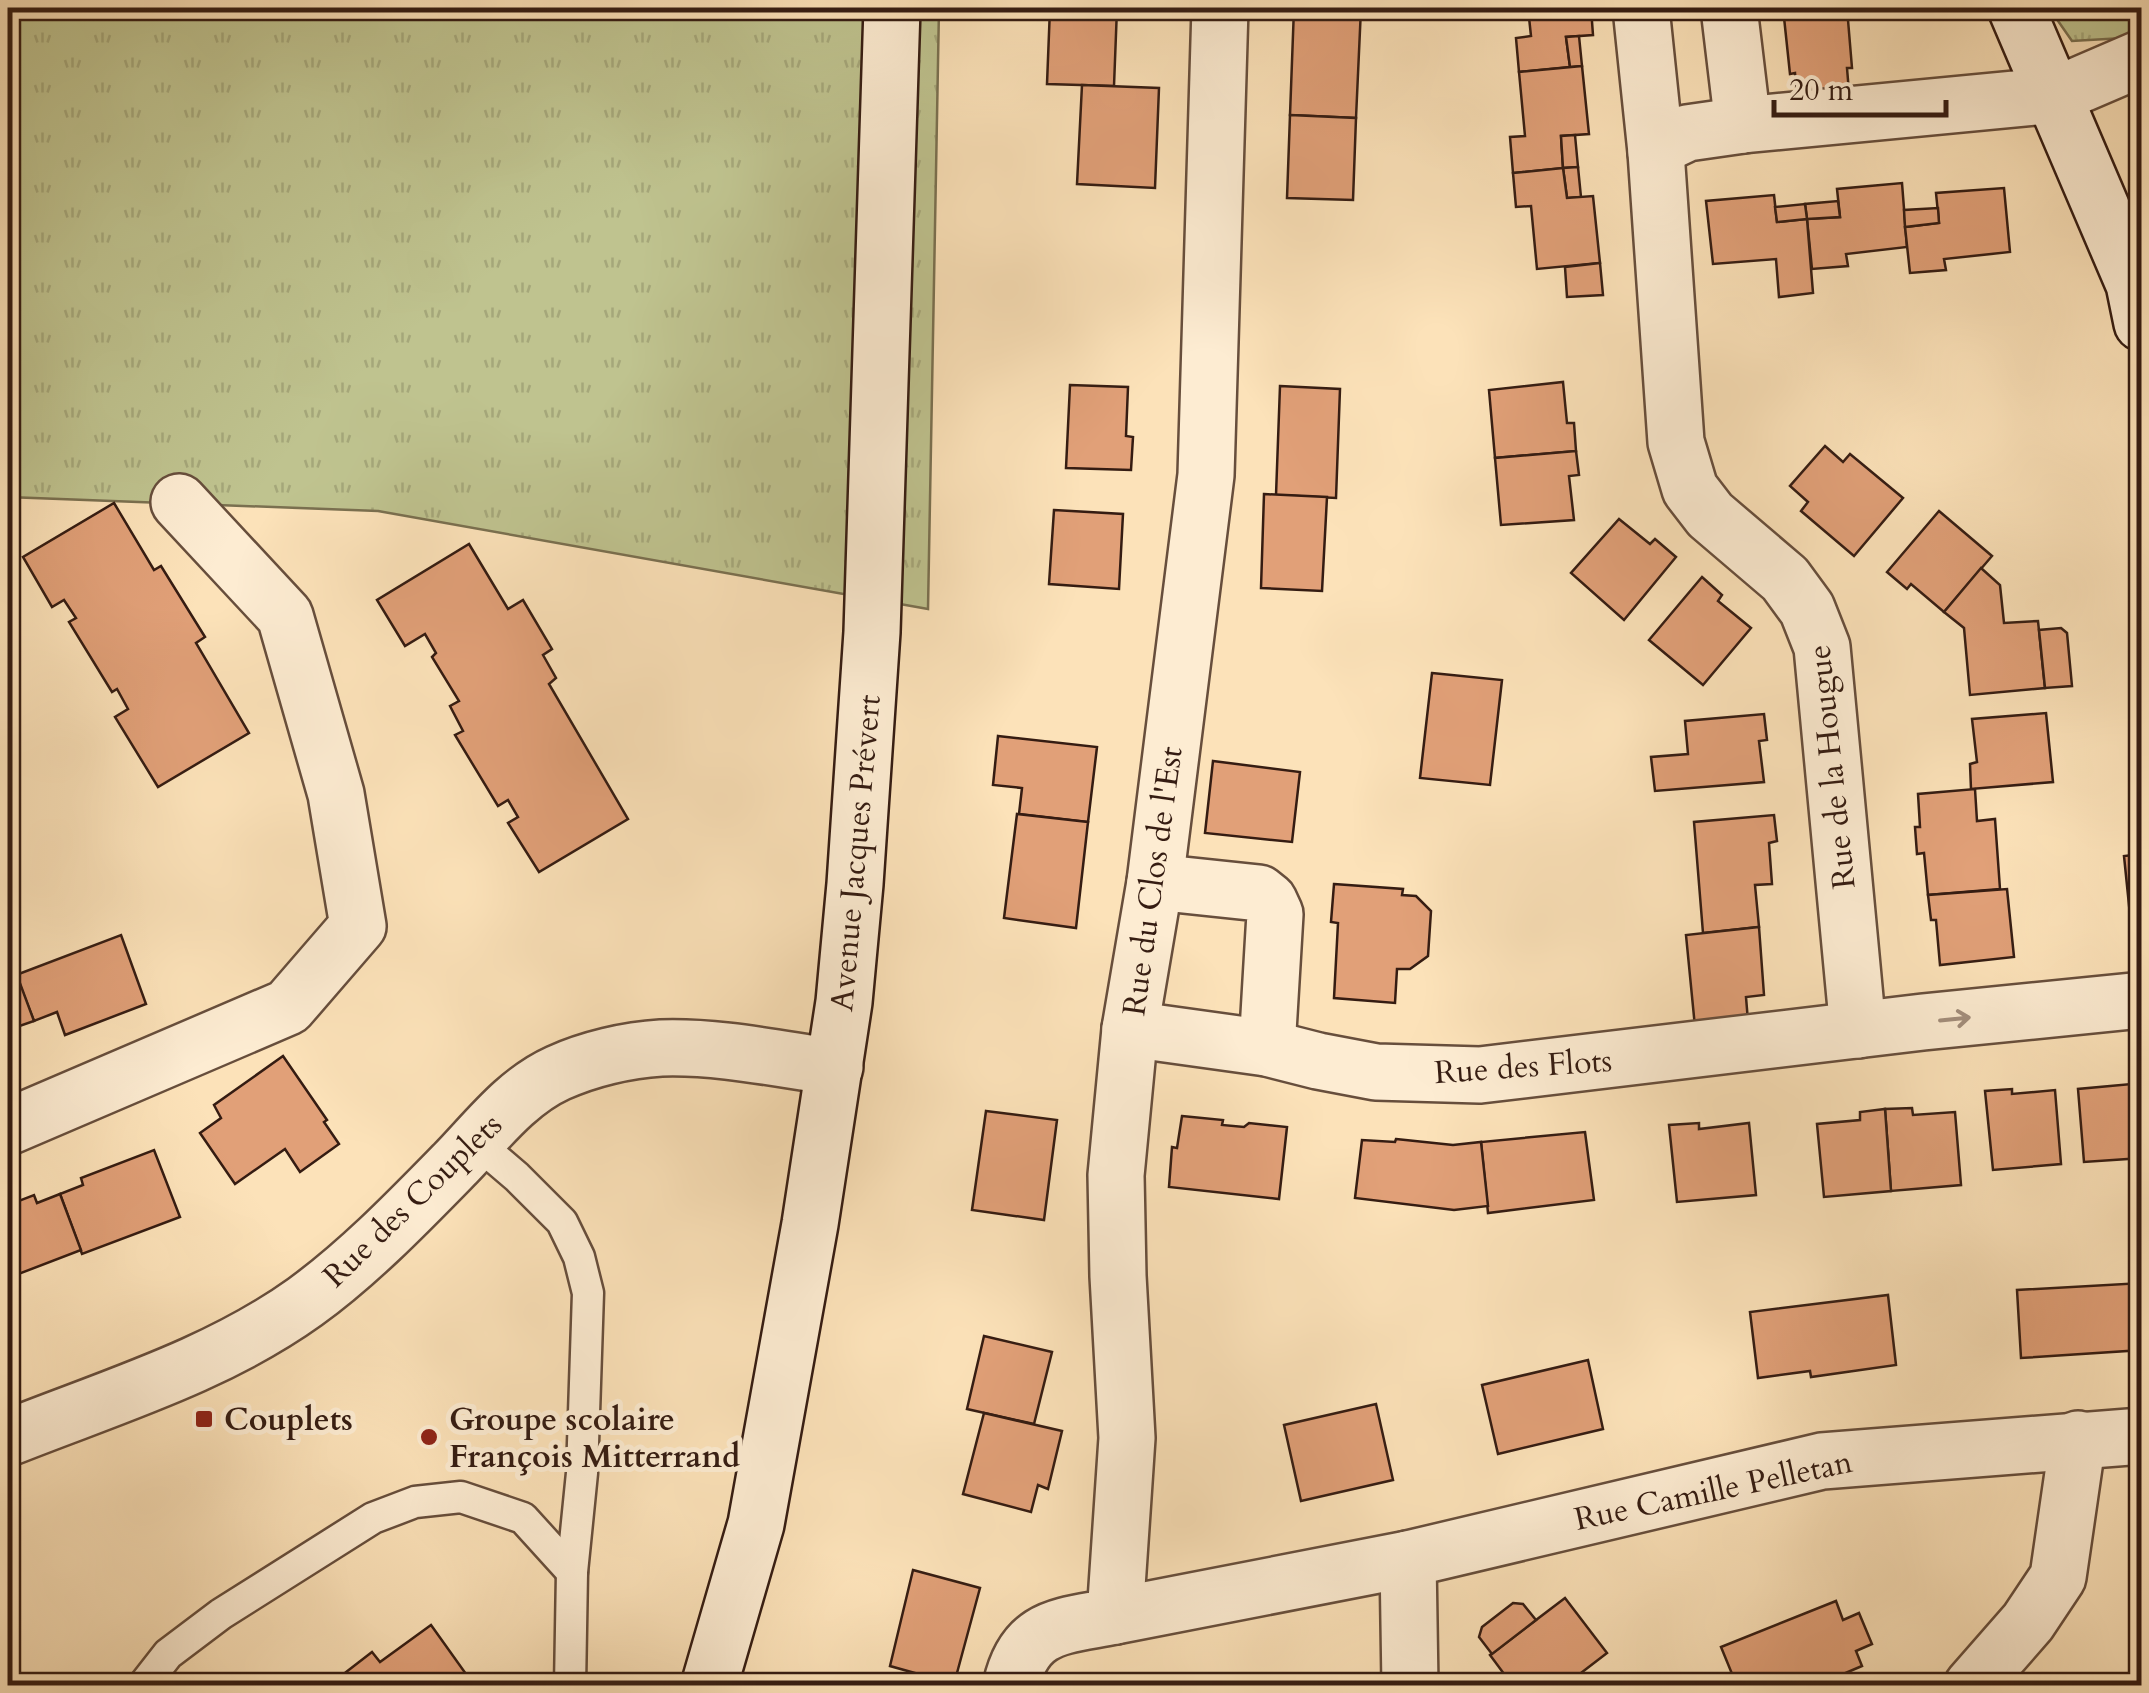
<svg xmlns="http://www.w3.org/2000/svg" width="2149" height="1693" font-family="Cardo,serif">
	<style>
		.park { fill: url(#park-tufts); stroke: #7a7050; stroke-width: 2.5 }
		.building { fill: #e1a078; stroke: #351c12; stroke-width: 2.5 }
		.lines { fill: none; stroke-linecap: round; stroke-linejoin: round }
		.lane-casing { stroke: #674e3c; stroke-width: 35 }
		.street-casing { stroke: #674e3c; stroke-width: 60 }
		.secondary-casing { stroke: #351c12; stroke-width: 60 }
		.lane { stroke: #fdecd2; stroke-width: 30 }
		.street { stroke: #fdecd2; stroke-width: 55 }
		.secondary { stroke: #fdecd2; stroke-width: 55 }
		.oneway { stroke: #a38e7c }
		.poi-dot { fill: #8f2418; stroke: #fdecd2; stroke-width: 4 }
		.labels { text-anchor: middle; stroke-width: 10; stroke-linejoin: round; paint-order: stroke }
		.street-label { font-size: 32px; fill: #351c12; stroke: #fdecd2 }
		.poi-label { font-size: 32px; font-weight: bold; fill: #351c12; stroke: #fdecd2; text-anchor: start }
	</style>
	<defs>
		<pattern id="park-tufts" width="24" height="20" patternUnits="userSpaceOnUse" patternTransform="scale(2.5)"><rect width="24" height="20" fill="#bfc38f"/><path d="M3 7l-1-3M5 7V3M7 7l1-3M15 17l-1-3M17 17v-4M19 17l1-3" fill="none" stroke="#a5a77a"/></pattern>
	</defs>
	<rect width="100%" height="100%" fill="#fce2b9"/>
	<filter id="stains"><feTurbulence type="fractalNoise" baseFrequency=".002" numOctaves="4"/><feColorMatrix values="0 0 0 0 .2 0 0 0 0 .09 0 0 0 0 .02 0 0 0 .5 -.17"/></filter>
	<radialGradient id="worn" r=".72"><stop offset=".6" stop-color="#630" stop-opacity="0"/><stop offset="1" stop-color="#630" stop-opacity=".3"/></radialGradient>
	<!-- park -->
	<g class="park">
		<polygon points="8,8 939,8 928,609 378,511 8,497"/>
		<polygon points="2049,8 2141,8 2141,37 2072,41"/>
	</g>
	<!-- building -->
	<g class="building">
		<polygon points="1050,8 1117,8 1114,86 1047,84"/>
		<polygon points="1294,8 1361,8 1356,118 1290,115"/>
		<polygon points="1528,8 1591,8 1593,35 1566,37 1570,67 1519,72 1516,38 1531,36"/>
		<polygon points="1783,8 1847,8 1852,68 1847,68 1849,92 1797,98 1795,73 1790,74"/>
		<polygon points="1579,36 1582,66 1570,67 1566,37"/>
		<polygon points="1582,66 1589,134 1561,136 1563,168 1513,173 1510,137 1525,136 1519,72"/>
		<polygon points="1082,85 1159,88 1155,188 1077,184"/>
		<polygon points="1290,115 1356,118 1353,200 1287,198"/>
		<polygon points="1575,135 1578,167 1563,168 1561,136"/>
		<polygon points="1578,167 1581,197 1567,198 1563,168"/>
		<polygon points="1563,168 1567,198 1593,196 1600,263 1537,269 1531,206 1516,207 1513,173"/>
		<polygon points="1902,183 1907,247 1846,254 1848,266 1812,269 1807,219 1840,217 1837,189"/>
		<polygon points="2004,188 2010,252 1944,259 1946,270 1910,273 1905,227 1939,223 1936,193"/>
		<polygon points="1774,195 1777,222 1807,219 1813,293 1779,297 1776,259 1713,264 1706,201"/>
		<polygon points="1838,201 1840,217 1807,219 1805,204"/>
		<polygon points="1805,204 1807,219 1777,222 1775,207"/>
		<polygon points="1938,208 1939,223 1905,227 1904,210"/>
		<polygon points="1600,263 1603,295 1567,297 1565,267"/>
		<polygon points="1563,382 1567,423 1574,423 1576,451 1495,458 1489,390"/>
		<polygon points="1070,385 1128,387 1126,436 1133,437 1131,470 1066,468"/>
		<polygon points="1280,386 1340,389 1336,498 1276,495"/>
		<polygon points="1825,446 1843,462 1850,454 1903,498 1854,556 1801,511 1808,502 1790,486"/>
		<polygon points="1576,451 1579,475 1569,476 1574,520 1501,525 1495,458"/>
		<polygon points="1264,494 1327,497 1322,591 1261,588"/>
		<polygon points="114,503 154,570 161,566 205,637 196,643 249,733 158,787 115,717 128,709 117,689 112,692 69,622 76,618 64,600 52,607 23,557"/>
		<polygon points="1054,510 1123,514 1119,589 1049,584"/>
		<polygon points="1939,511 1992,556 1944,612 1911,584 1907,589 1887,572"/>
		<polygon points="1619,519 1650,544 1655,539 1676,557 1624,620 1571,573"/>
		<polygon points="469,544 508,609 523,600 552,649 543,655 556,678 549,684 628,819 539,872 508,823 518,817 508,800 498,806 455,735 463,731 450,706 459,701 432,657 436,653 425,634 405,646 377,600"/>
		<polygon points="1981,568 2000,585 2004,623 2038,621 2045,688 1970,695 1964,628 1944,612"/>
		<polygon points="1702,577 1722,595 1718,601 1751,628 1703,685 1649,640"/>
		<polygon points="2061,628 2067,633 2072,686 2045,688 2039,630"/>
		<polygon points="1432,673 1502,680 1490,785 1420,778"/>
		<polygon points="2046,713 2053,782 1971,789 1970,764 1977,762 1972,719"/>
		<polygon points="1764,714 1767,740 1759,741 1764,782 1655,791 1651,757 1688,754 1685,721"/>
		<polygon points="998,736 1097,747 1088,822 1019,814 1022,788 993,785"/>
		<polygon points="1213,761 1300,772 1292,842 1205,833"/>
		<polygon points="1975,789 1977,821 1995,819 2000,889 1928,895 1924,853 1917,854 1915,827 1920,827 1918,794"/>
		<polygon points="1017,814 1088,822 1076,928 1004,918"/>
		<polygon points="1774,815 1777,841 1769,843 1772,884 1755,885 1759,927 1703,933 1694,822"/>
		<polygon points="2142,854 2142,924 2131,925 2124,856"/>
		<polygon points="1334,884 1403,889 1402,895 1416,896 1431,911 1428,956 1410,969 1397,969 1395,1003 1334,998 1338,923 1331,922"/>
		<polygon points="2007,889 2014,957 1940,965 1936,920 1931,920 1928,895"/>
		<polygon points="1759,927 1764,995 1746,997 1748,1021 1695,1027 1686,935"/>
		<polygon points="121,935 146,1004 65,1035 57,1012 34,1021 16,975"/>
		<polygon points="8,951 34,1021 8,1030"/>
		<polygon points="283,1056 327,1120 324,1122 339,1144 300,1172 285,1149 235,1184 200,1133 221,1118 214,1105"/>
		<polygon points="2142,1083 2142,1158 2084,1162 2078,1089"/>
		<polygon points="2012,1089 2012,1094 2055,1090 2061,1164 1993,1170 1985,1091"/>
		<polygon points="1912,1108 1913,1115 1955,1112 1961,1185 1891,1191 1885,1109"/>
		<polygon points="1885,1109 1891,1191 1824,1197 1817,1124 1860,1120 1860,1112"/>
		<polygon points="986,1111 1057,1120 1044,1220 972,1210"/>
		<polygon points="1182,1116 1223,1120 1222,1125 1244,1127 1249,1123 1287,1127 1279,1199 1169,1187 1172,1147 1177,1148"/>
		<polygon points="1699,1123 1699,1129 1749,1123 1756,1195 1677,1202 1669,1125"/>
		<polygon points="1585,1132 1594,1200 1488,1213 1481,1142"/>
		<polygon points="1396,1139 1453,1145 1481,1142 1488,1206 1454,1210 1355,1198 1362,1140 1395,1142"/>
		<polygon points="154,1150 180,1217 82,1254 60,1194 83,1185 81,1178"/>
		<polygon points="60,1194 81,1250 8,1278 8,1205 34,1195 37,1203"/>
		<polygon points="2142,1283 2142,1350 2021,1358 2017,1290"/>
		<polygon points="1888,1295 1896,1365 1811,1377 1810,1371 1758,1378 1750,1312"/>
		<polygon points="984,1336 1052,1352 1034,1424 967,1409"/>
		<polygon points="1588,1360 1603,1429 1498,1454 1482,1385"/>
		<polygon points="1376,1404 1393,1480 1301,1501 1284,1425"/>
		<polygon points="984,1413 1062,1431 1048,1489 1038,1485 1031,1512 963,1494"/>
		<polygon points="913,1570 980,1588 954,1684 890,1666"/>
		<polygon points="1565,1598 1607,1653 1564,1686 1513,1686 1490,1655"/>
		<polygon points="1836,1601 1843,1620 1859,1613 1872,1644 1856,1651 1862,1666 1815,1686 1737,1686 1721,1647"/>
		<polygon points="1513,1603 1523,1604 1536,1620 1492,1654 1479,1637 1482,1627"/>
		<polygon points="431,1625 471,1681 465,1686 328,1686 372,1652 380,1662"/>
	</g>
	<g class="lines">
		<defs>
			<g id="lane">
				<polyline points="476,1142 517,1177 562,1222 579,1257 588,1293 582,1473 572,1572 570,1686"/>
				<polyline points="143,1686 168,1654 221,1614 373,1518 415,1502 461,1497 523,1518 572,1572"/>
			</g>
			<g id="street">
				<polyline points="1641,8 1656,152 1676,442 1690,489 1710,515 1785,579 1807,609 1822,647 1858,1030"/>
				<polyline points="1729,8 1743,125"/>
				<polyline points="1656,152 1670,141 1687,133 1743,125 2056,95 2142,58"/>
				<polyline points="1155,882 1259,893 1269,901 1275,914 1267,1048"/>
				<polyline points="1130,1029 1267,1048 1318,1061 1376,1072 1480,1075 1923,1022 2142,1000"/>
				<polyline points="8,1127 288,1007 358,926 336,794 285,616 179,502"/>
				<path d="M8,1438C108,1398 216,1366 305,1302C359,1263 409,1211 456,1163C487,1131 516,1092 558,1073C589,1059 627,1050 661,1048C719,1046 778,1059 835,1067"/>
				<polyline points="1115,1616 1408,1559"/>
				<path d="M1011,1686C1025,1624 1061,1627 1115,1616L1127,1438L1118,1276L1116,1175L1130,1029L1155,882L1206,475L1220,8"/>
				<polyline points="1410,1686 1408,1559 1822,1461 2142,1436"/>
				<polyline points="1972,1686 2028,1622 2058,1577 2078,1439"/>
			</g>
			<g id="secondary">
				<polyline points="2016,8 2134,284 2142,323"/>
				<polyline points="709,1686 756,1524 810,1224 844,1002 855,884 872,632 892,8"/>
			</g>
		</defs>
		<!-- lane casing -->
		<use href="#lane" class="lane-casing"/>
		<!-- street casing -->
		<use href="#street" class="street-casing"/>
		<!-- secondary casing -->
		<use href="#secondary" class="secondary-casing"/>
		<!-- lane -->
		<use href="#lane" class="lane"/>
		<!-- street -->
		<use href="#street" class="street"/>
		<!-- secondary -->
		<use href="#secondary" class="secondary"/>
	</g>
	<!-- one-way arrows -->
	<defs><path id="oneway-shaft" d="M-6 0H5M1.5-3L5.5 0L1.5 3" fill="none" stroke-width="1.6" stroke-linecap="round" stroke-linejoin="round" transform="scale(2.5)"/></defs>
	<use class="oneway" href="#oneway-shaft" transform="translate(1955 1019) rotate(-6)"/>
	<!-- markers -->
	<g class="poi-dot">
		<rect x="194" y="1409" width="20" height="20" rx="5"/>
		<circle cx="429" cy="1437" r="10"/>
	</g>
	<g class="labels">
		<!-- street labels -->
		<g class="street-label">
			<text transform="translate(1831 767) rotate(-96)" y="11">Rue de la Hougue</text>
			<text transform="translate(855 853) rotate(-85)" y="11">Avenue Jacques Prévert</text>
			<text transform="translate(1152 881) rotate(-82)" y="11">Rue du Clos de l'Est</text>
			<text transform="translate(1523 1066) rotate(-4)" y="11">Rue des Flots</text>
			<text transform="translate(412 1200) rotate(-44)" y="11">Rue des Couplets</text>
			<text transform="translate(1713 1490) rotate(-12)" y="11">Rue Camille Pelletan</text>
		</g>
		<!-- poi labels -->
		<g class="poi-label">
			<text x="224" y="1430">Couplets</text>
			<text x="449" y="1430">Groupe scolaire<tspan x="449" dy="37">François Mitterrand</tspan></text>
		</g>
	</g>
	<!-- margin -->
	<rect width="2149" height="1693" fill="none" stroke="#fce2b9" stroke-width="40"/>
	<rect x="10" y="10" width="2129" height="1673" fill="none" stroke="#351c12" stroke-width="5"/>
	<rect x="20" y="20" width="2109" height="1653" fill="none" stroke="#351c12" stroke-width="2.5"/>
	<!-- scale -->
	<path d="M1774 100v15h172v-15" fill="none" stroke="#351c12" stroke-width="5"/>
	<text x="1789" y="100" font-size="30" fill="#351c12" stroke="#fdecd2" stroke-width="8" paint-order="stroke">20 m</text>
	<rect width="100%" height="100%" filter="url(#stains)"/>
	<rect width="100%" height="100%" fill="url(#worn)"/>
</svg>
